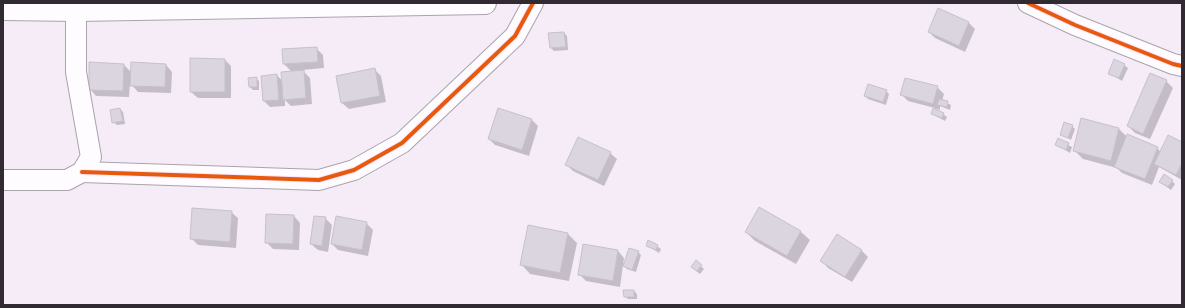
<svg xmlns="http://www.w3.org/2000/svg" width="1185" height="308" font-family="Poppins,sans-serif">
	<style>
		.shadow { fill: #0003 }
		.building { fill: #dad5df; stroke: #c6c1cb }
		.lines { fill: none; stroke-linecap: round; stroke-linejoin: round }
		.street-casing { stroke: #aaa3ad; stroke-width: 22 }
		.primary-casing { stroke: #aaa3ad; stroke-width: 24 }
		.street { stroke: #fefcfe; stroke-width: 20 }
		.primary { stroke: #fefcfe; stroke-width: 22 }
		.cycleway-casing { stroke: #f8e6fe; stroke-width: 6 }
		.cycleway { stroke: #e8590c; stroke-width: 4 }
	</style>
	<rect width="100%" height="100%" fill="#f5ecf8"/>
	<!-- shadow -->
	<g class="shadow">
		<polygon points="969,23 975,29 965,52 935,38 929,32"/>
		<polygon points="564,33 567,36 568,50 554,51 551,48 550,34"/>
		<polygon points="316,48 323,55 324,68 302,70 310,78 312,104 291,106 285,100 285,106 270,107 264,101 277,75 283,82 292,72 284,64"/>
		<polygon points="225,60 231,66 231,98 198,98 191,92"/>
		<polygon points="124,65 132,73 166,65 172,72 171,93 138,92 130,83 129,97 96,96 90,89"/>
		<polygon points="1124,65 1128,68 1122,81 1109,73"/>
		<polygon points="374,69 381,76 386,102 349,109 342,103"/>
		<polygon points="256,78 259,81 259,90 253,90 250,87"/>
		<polygon points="1166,81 1173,88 1150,139 1135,133 1128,126"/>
		<polygon points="937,87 944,94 942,101 951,105 950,110 940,106 940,110 935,108 947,117 945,121 932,114 935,108 908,101 902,95"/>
		<polygon points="886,91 889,94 886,105 868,99 865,96"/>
		<polygon points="120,109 123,112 125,124 117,125 113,122"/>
		<polygon points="498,109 532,120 538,126 529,156 495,145 489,139"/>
		<polygon points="1072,126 1075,129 1071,140 1061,134"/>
		<polygon points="1119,129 1127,137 1157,148 1161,152 1182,144 1182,180 1159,167 1152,185 1122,173 1117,168 1083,159 1074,150"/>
		<polygon points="1059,140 1072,147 1070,153 1057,145"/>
		<polygon points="610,153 617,159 604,186 573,171 567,165"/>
		<polygon points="1172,181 1175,184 1171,190 1160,182"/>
		<polygon points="231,212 238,218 236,248 198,245 191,238"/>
		<polygon points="294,216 300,223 299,250 273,249 266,242"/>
		<polygon points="325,218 332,225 328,252 318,250 311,244"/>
		<polygon points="366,223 373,230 368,256 338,250 332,244"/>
		<polygon points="746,232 801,232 810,240 796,264 755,241"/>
		<polygon points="568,234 577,243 569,281 530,274 521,264"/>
		<polygon points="649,241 661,249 659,253 647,245"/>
		<polygon points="861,250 868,257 852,282 828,268 822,261"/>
		<polygon points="618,251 624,258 620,287 586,281 579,274"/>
		<polygon points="638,252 641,255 636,272 627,269 624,266"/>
		<polygon points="696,262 704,269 700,274 695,270"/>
		<polygon points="634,291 637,294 637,299 628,299 625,296"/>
	</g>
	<!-- building -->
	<g class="building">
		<polygon points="938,8 969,22 959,46 928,32"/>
		<polygon points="564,32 566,47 550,48 548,33"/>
		<polygon points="317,47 318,62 283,64 282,49"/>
		<polygon points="190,58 225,59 225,92 190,92"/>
		<polygon points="1114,59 1125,64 1119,78 1108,74"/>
		<polygon points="89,62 124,64 123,91 89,90"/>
		<polygon points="131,62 166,64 165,87 130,86"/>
		<polygon points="375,68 380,96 341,103 336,76"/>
		<polygon points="304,70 306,98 283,100 281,72"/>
		<polygon points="1150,73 1167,80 1143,134 1127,126"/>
		<polygon points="277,74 279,100 263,101 261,76"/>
		<polygon points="257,77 257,87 249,87 248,78"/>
		<polygon points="905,78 938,86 933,104 900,95"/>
		<polygon points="868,84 887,90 883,102 864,96"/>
		<polygon points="939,99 948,101 947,107 937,105"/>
		<polygon points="120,108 123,121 112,123 110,110"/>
		<polygon points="498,108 532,119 522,150 488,139"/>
		<polygon points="933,108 944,113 942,118 931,114"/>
		<polygon points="1081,118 1119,128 1111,161 1073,151"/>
		<polygon points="1064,122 1073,125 1068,138 1060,135"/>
		<polygon points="1127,134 1158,147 1145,179 1114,167"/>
		<polygon points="1168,135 1182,142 1182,163 1176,175 1154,164"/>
		<polygon points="578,137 611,152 598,180 565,165"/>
		<polygon points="1058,138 1069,143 1066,150 1055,145"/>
		<polygon points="1164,174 1173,180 1168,187 1159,182"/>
		<polygon points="759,207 801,231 787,256 745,232"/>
		<polygon points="192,208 232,211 230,242 190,239"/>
		<polygon points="266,214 294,215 293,244 265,243"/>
		<polygon points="314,216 326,217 322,246 310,244"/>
		<polygon points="336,216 367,222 362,250 331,244"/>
		<polygon points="528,225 568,233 560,273 520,265"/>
		<polygon points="837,234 862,250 845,277 820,261"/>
		<polygon points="648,240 658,245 656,250 646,246"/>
		<polygon points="583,244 618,250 613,281 578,275"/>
		<polygon points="629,248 639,251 632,270 623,266"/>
		<polygon points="696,260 702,265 697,271 691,267"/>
		<polygon points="623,290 634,290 634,297 624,297"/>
	</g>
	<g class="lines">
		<defs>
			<g id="street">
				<polyline points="1028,3 1075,25 1173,64 1182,66"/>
				<polyline points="82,172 319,180 354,170 402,143 515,36 533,3"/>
				<polyline points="3,180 67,180 82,172 91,157 76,72 76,3"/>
			</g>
			<polyline id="primary" points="3,9 76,10 485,3"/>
		</defs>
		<!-- street casing -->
		<use href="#street" class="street-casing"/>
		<!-- primary casing -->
		<use href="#primary" class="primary-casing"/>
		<!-- street -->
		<use href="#street" class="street"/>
		<!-- primary -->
		<use href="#primary" class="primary"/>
		<defs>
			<g id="cycleway">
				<polyline points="1028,3 1075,25 1173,64 1182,66"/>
				<polyline points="82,172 319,180 354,170 402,143 515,36 533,3"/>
			</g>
		</defs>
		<!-- cycleway casing -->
		<use href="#cycleway" class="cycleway-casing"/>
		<!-- cycleway -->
		<use href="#cycleway" class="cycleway"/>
	</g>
	<!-- border -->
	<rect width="1185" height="308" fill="none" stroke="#312a33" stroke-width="8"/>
</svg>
